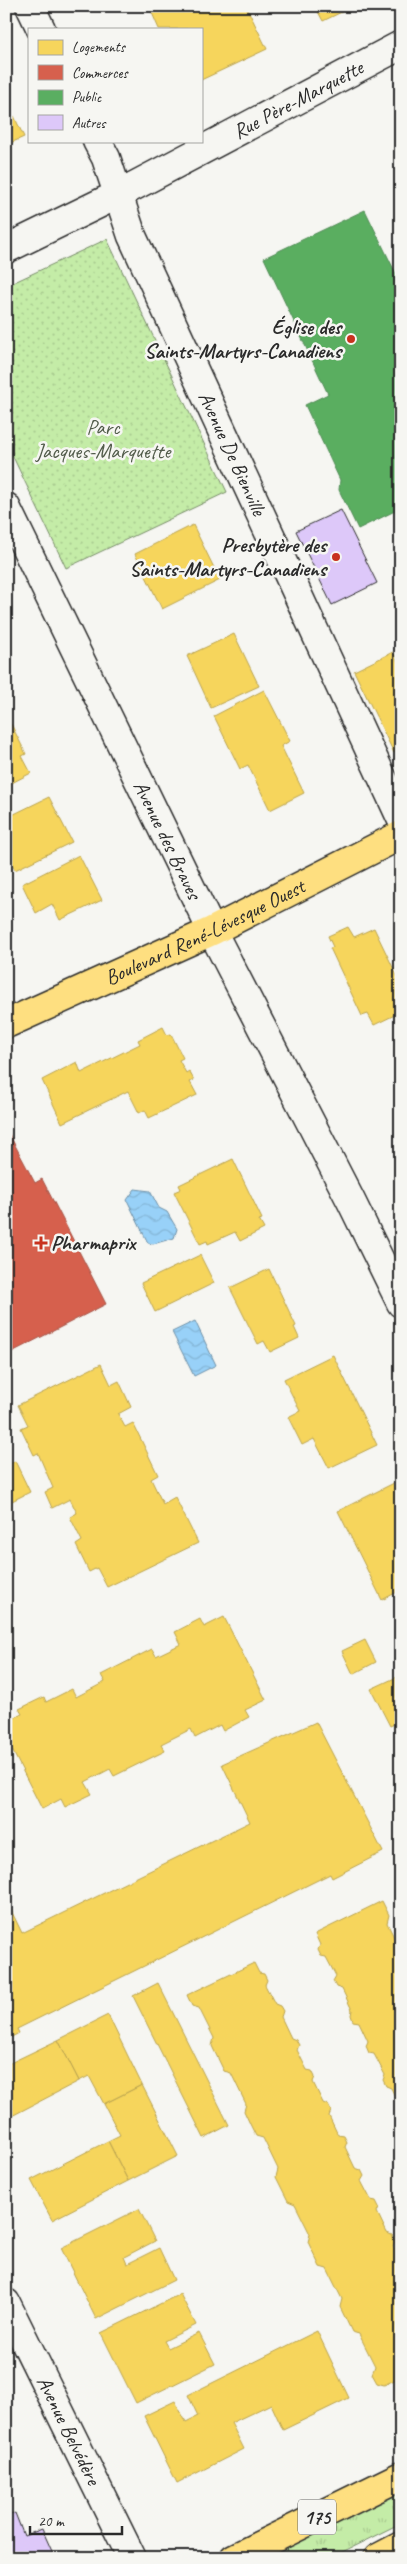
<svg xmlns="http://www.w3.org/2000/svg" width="407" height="2564" font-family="Caveat,sans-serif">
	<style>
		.grass { fill: url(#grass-tufts); stroke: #788c69 }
		.park { fill: url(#park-dots); stroke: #788c69 }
		.water { fill: url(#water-waves); stroke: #6c8fa6 }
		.homes { fill: #f6d55c; stroke: #b9a24d }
		.shops { fill: #d6604d; stroke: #a35043 }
		.public { fill: #5aae61; stroke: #4c8751 }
		.building { fill: #ddc8f9; stroke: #2b2b2b }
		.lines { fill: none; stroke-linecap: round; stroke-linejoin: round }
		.minor-casing { stroke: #2b2b2b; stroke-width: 31 }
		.major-casing { stroke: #2b2b2b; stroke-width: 31 }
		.minor { stroke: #f6f6f2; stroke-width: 28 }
		.major { stroke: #fedf80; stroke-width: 28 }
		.poi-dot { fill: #c8321e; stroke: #f6f6f2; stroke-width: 2 }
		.labels { text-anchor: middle; stroke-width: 5; stroke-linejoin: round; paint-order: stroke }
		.shield { fill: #f6f6f2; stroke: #686867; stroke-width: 1 }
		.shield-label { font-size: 20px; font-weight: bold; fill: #2b2b2b }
		.street-label { font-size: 21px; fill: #2b2b2b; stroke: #f6f6f2 }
		.poi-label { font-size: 21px; font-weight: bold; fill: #2b2b2b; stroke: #f6f6f2; text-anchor: end }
		.park-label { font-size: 21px; fill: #515b4a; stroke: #f6f6f2 }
	</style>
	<defs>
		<pattern id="grass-tufts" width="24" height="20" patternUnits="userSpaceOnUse" patternTransform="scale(1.25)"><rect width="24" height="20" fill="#c4eca7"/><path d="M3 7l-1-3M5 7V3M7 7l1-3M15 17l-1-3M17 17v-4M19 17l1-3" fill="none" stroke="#a9cb90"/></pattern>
		<pattern id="park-dots" width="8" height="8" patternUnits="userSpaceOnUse" patternTransform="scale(1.25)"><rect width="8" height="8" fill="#c4eca7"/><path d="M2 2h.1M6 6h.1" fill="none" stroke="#a9cb90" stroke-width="1.8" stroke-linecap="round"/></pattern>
		<pattern id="water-waves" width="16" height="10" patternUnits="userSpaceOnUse" patternTransform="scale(1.25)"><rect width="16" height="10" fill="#98d1f8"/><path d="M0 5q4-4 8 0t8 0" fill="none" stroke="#83b4d5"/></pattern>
	</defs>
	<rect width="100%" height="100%" fill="#f6f6f2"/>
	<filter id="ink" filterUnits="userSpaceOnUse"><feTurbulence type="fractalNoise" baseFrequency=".02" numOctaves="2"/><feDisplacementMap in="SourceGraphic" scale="10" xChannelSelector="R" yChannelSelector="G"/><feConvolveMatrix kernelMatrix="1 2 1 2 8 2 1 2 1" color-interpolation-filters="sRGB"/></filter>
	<g filter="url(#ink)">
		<!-- grass -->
		<polygon class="grass" points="401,2485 401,2523 330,2558 255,2558"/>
		<!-- park -->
		<polygon class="park" points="107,239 227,492 66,568 6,442 6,286"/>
		<!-- water -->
		<g class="water">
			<polygon points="135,1189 150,1191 159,1208 167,1212 177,1229 174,1238 153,1244 148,1243 127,1200"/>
			<polygon points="195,1321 216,1365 194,1376 172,1332"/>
		</g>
		<!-- homes -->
		<g class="homes">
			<polygon points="149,6 246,6 267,49 201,80 201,29 159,29"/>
			<polygon points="315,6 354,6 323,21"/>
			<polygon points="14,116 24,137 6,145 6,120"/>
			<polygon points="193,525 220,580 162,609 135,554"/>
			<polygon points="234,634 259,686 211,708 187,656"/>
			<polygon points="393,652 401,669 401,749 394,753 354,671"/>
			<polygon points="264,690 290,741 281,746 304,793 270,810 248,765 240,769 214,716"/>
			<polygon points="11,724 26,754 22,756 31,773 6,786 6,726"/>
			<polygon points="49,797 72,842 15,870 6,852 6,818"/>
			<polygon points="79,855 102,900 60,920 52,904 36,913 22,884"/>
			<polygon points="348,927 354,937 374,928 401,984 401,1012 374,1025 368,1014 362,1016 330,948 333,947 328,936"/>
			<polygon points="163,1027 167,1035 171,1034 183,1058 179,1060 186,1073 189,1071 194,1080 190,1082 197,1095 149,1118 145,1110 139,1113 128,1091 62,1123 42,1080 77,1062 81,1073 140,1044 138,1040"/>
			<polygon points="233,1159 262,1219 259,1220 264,1229 240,1241 235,1232 208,1244 207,1241 200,1244 174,1192 181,1189 179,1185"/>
			<polygon points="200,1255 214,1283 155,1312 141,1283"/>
			<polygon points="269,1269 296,1326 294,1327 299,1338 270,1352 264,1341 258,1344 230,1288"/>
			<polygon points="333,1355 377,1445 329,1468 314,1439 302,1445 288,1417 300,1411 284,1379"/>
			<polygon points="101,1364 111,1385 119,1381 131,1407 118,1414 125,1427 133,1423 158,1475 151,1479 163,1504 175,1497 198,1543 107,1587 97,1568 89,1572 76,1545 82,1541 70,1517 77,1513 70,1499 52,1508 45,1492 53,1488 38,1453 34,1455 21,1428 28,1425 18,1405"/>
			<polygon points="15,1461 30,1492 6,1504 6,1466"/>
			<polygon points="400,1480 401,1590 382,1600 338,1511"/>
			<polygon points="224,1617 266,1700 245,1710 249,1717 223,1731 220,1725 195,1738 191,1729 161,1744 165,1751 114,1776 110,1769 85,1782 92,1794 65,1807 61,1799 42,1809 6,1738 6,1722 22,1714 19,1709 44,1697 46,1702 72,1689 76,1697 105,1682 101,1675 152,1649 156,1656 181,1644 175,1632 200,1619 204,1627"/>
			<polygon points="365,1640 376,1662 353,1674 342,1651"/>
			<polygon points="397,1677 401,1684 401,1721 390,1726 371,1689"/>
			<polygon points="316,1722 383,1852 332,1878 330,1874 17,2029 19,2033 6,2040 6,1900 22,1933 250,1822 222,1764"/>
			<polygon points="382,1901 389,1915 387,1923 401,1951 401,2117 398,2112 400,2107 391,2088 386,2086 383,2080 385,2075 374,2054 369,2053 366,2046 368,2041 359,2022 353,2021 351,2015 352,2010 342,1989 336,1987 333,1981 336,1976 326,1957 321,1956 318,1950 320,1945 315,1934"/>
			<polygon points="254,1963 259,1973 264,1974 267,1980 265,1985 275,2004 280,2006 283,2011 281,2017 291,2038 296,2040 299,2045 297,2050 307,2070 312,2071 315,2077 313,2082 323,2103 328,2105 331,2111 329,2116 338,2135 344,2136 347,2142 345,2147 355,2168 361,2170 364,2176 361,2181 371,2200 376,2201 379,2207 377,2212 387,2233 392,2235 395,2241 393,2246 401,2261 401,2377 384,2385 377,2383 372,2374 375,2366 359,2334 352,2332 340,2307 342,2299 327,2269 320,2267 308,2242 310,2234 295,2204 288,2201 276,2177 278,2169 263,2138 256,2136 251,2126 244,2111 246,2104 231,2073 224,2071 212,2046 214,2038 199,2008 192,2006 187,1995"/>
			<polygon points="158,1983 229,2125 204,2138 133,1996"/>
			<polygon points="108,2015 142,2085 104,2104 89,2076 79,2081 58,2040"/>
			<polygon points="58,2040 79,2081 6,2119 6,2065"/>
			<polygon points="142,2085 178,2156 128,2181 108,2141 120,2135 104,2104"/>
			<polygon points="108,2141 128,2181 52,2220 31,2180"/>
			<polygon points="139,2209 155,2241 124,2257 127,2264 159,2248 174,2280 96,2319 61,2248"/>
			<polygon points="180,2294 196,2325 164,2341 168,2348 199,2333 215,2364 136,2403 101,2333"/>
			<polygon points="317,2331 349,2398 283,2430 271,2404 231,2423 244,2449 177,2483 144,2416 175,2401 186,2422 198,2416 188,2395"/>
		</g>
		<!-- shops -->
		<polygon class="shops" points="8,1132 35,1183 42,1179 106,1304 6,1355 6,1133"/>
		<!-- public -->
		<polygon class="public" points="365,210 401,284 401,508 358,529 339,490 340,480 305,405 328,394 264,258"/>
		<!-- building -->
		<g class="building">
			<polygon points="341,510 377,583 332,605 296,531"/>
			<polygon points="15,2513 24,2536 42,2529 55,2558 6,2558 6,2517"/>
		</g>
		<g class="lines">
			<defs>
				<g id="minor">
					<polyline points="30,6 41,29"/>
					<path id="s1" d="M97,141L106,158L132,236L401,818"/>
					<path id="s2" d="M6,249L117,195L401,45"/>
					<path id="s3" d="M6,507L212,931L351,1201L401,1303"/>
					<path id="s4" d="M6,2303L132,2558"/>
				</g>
				<g id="major">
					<path id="s5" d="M6,1024L212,931L401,835"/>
					<polyline points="234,2558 401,2476"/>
					<polyline points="378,2558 401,2546"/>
				</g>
			</defs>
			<!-- minor casing -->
			<use href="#minor" class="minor-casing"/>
			<!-- major casing -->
			<use href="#major" class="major-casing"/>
			<!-- minor -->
			<use href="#minor" class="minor"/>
			<!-- major -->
			<use href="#major" class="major"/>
		</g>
	</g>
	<!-- markers -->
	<g class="poi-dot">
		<circle cx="351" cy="339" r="5"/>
		<circle cx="336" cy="557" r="5"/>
		<path d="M38.5 1235.5h5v5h5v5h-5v5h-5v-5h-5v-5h5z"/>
	</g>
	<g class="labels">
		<!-- shield labels -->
		<rect class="shield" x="298" y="2499.5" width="38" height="35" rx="4"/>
		<g class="shield-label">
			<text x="317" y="2524">175</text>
		</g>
		<!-- street labels -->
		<g class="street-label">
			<text dy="7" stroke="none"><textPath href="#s2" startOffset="328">Rue Père-Marquette</textPath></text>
			<text dy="7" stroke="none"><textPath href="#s1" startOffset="341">Avenue De Bienville</textPath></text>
			<text dy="7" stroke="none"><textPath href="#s3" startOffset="370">Avenue des Braves</textPath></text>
			<text dy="7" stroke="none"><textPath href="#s5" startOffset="219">Boulevard René-Lévesque Ouest</textPath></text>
			<text dy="7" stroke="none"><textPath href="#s4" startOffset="142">Avenue Belvédère</textPath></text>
		</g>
		<!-- poi labels -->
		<g class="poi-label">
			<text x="341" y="334">Église des<tspan x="341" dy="24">Saints-Martyrs-Canadiens</tspan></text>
			<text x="326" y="552">Presbytère des<tspan x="326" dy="24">Saints-Martyrs-Canadiens</tspan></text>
			<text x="51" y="1250" text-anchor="start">Pharmaprix</text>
		</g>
		<!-- park labels -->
		<g class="park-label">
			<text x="103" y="434">Parc<tspan x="103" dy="24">Jacques-Marquette</tspan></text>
		</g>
	</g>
	<!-- margin -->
	<rect width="407" height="2564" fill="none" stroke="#f6f6f2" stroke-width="25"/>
	<rect x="12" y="12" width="382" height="2539" fill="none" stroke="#2b2b2b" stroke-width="2" filter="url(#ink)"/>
	<!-- legend -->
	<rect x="28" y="28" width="175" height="115" fill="#f6f6f2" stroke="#a5a5a2"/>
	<rect x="38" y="40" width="25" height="15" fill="#f6d55c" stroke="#a5a5a2"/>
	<text x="72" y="52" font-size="15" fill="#2b2b2b">Logements</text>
	<rect x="38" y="65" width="25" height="15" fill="#d6604d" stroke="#a5a5a2"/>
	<text x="72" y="78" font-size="15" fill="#2b2b2b">Commerces</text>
	<rect x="38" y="90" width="25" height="15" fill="#5aae61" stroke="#a5a5a2"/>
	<text x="72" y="102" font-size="15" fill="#2b2b2b">Public</text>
	<rect x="38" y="115" width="25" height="15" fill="#ddc8f9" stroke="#a5a5a2"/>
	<text x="72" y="128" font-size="15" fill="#2b2b2b">Autres</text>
	<!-- scale -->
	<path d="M30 2526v8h92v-8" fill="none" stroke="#2b2b2b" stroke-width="2.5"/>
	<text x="38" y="2526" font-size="15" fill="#2b2b2b" stroke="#f6f6f2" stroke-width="4" paint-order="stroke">20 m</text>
</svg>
